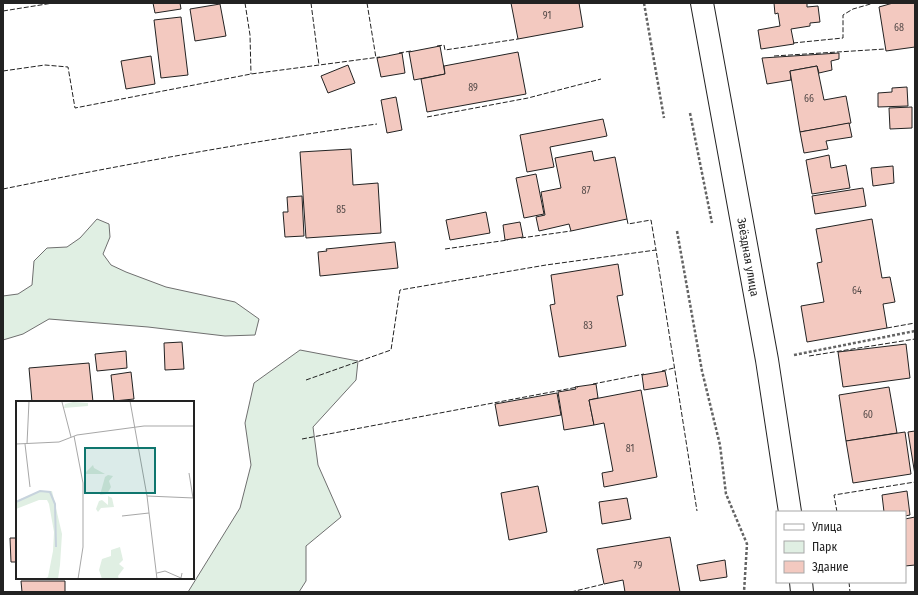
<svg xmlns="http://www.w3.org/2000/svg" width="918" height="595" font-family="'Fira Sans Condensed',sans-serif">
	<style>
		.green { fill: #e0efe3; stroke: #6f6f6f }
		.building { fill: #f3c9c0; stroke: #222 }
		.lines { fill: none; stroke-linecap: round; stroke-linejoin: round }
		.minor-casing { stroke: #222; stroke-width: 24 }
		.path { stroke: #646464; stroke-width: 2.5; stroke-dasharray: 3 2; stroke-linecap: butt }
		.minor { stroke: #fff; stroke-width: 22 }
		.fence { stroke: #222; stroke-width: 1; stroke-dasharray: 5 2; stroke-linecap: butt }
		.labels { text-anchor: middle; stroke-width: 3; stroke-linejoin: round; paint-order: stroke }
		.number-label { font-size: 10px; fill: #564c4a }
		.street-label { font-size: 12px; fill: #222; stroke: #fff }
		.inset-river { fill: none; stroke: #c7d3dd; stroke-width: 2 }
		.inset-road { fill: none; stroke: #a7a7a7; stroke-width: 1 }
		.view { fill: #0f766e; fill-opacity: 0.15; stroke: #0f766e; stroke-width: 2 }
		.inset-edge { fill: none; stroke: #222; stroke-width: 2 }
	</style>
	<rect width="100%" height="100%" fill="#fff"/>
	<!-- green -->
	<g class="green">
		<polygon points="97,219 109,224 110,237 103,254 111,265 126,272 166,287 235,302 259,319 255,335 225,336 148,327 49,319 23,334 3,340 3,296 18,294 32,285 34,261 47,248 67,247 80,238"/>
		<polygon points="300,350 358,361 356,380 313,427 318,465 341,517 306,546 306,581 299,592 188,592 240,508 251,465 245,423 254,383"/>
	</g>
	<!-- building -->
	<g class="building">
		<polygon points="153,3 180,3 181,9 155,13"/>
		<polygon points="511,3 579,3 583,27 518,39"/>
		<polygon points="774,3 807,3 807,7 818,6 820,22 810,23 810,26 791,29 794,44 761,49 758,30 780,26 778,13 775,14"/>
		<polygon points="893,3 915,3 915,47 886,51 879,7"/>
		<polygon points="220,4 226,36 195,41 190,9"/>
		<polygon points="181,17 188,75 161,78 154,20"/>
		<polygon points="440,46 445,74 414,80 409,52"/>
		<polygon points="518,52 526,94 427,112 421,79 445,74 444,66"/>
		<polygon points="402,53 405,73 381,77 377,58"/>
		<polygon points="839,53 839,59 831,61 832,70 819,73 817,66 790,71 791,80 767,84 762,58"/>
		<polygon points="151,56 155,84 126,89 121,61"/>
		<polygon points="348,65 355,83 328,93 321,76"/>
		<polygon points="817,66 824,100 846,96 851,123 800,132 790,71"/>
		<polygon points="907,87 908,106 878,107 878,93 892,92 892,88"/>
		<polygon points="396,97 402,130 387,133 381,100"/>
		<polygon points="912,107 912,128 890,129 889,108"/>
		<polygon points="603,119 607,136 550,147 554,167 527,172 520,135"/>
		<polygon points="849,123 852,137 826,141 828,149 804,153 800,132"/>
		<polygon points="351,149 353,185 378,183 381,233 306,238 300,152"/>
		<polygon points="592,151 594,161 615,157 627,219 571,231 569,224 539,231 536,217 545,215 541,192 561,188 555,158"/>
		<polygon points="829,155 831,168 846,165 850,188 812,194 806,160"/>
		<polygon points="893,166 894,183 873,186 871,168"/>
		<polygon points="536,174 544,214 524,218 516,178"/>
		<polygon points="863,188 866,206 815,214 812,196"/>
		<polygon points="302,196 304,236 285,237 283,212 288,212 287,197"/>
		<polygon points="486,212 490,233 450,240 446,220"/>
		<polygon points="872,219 882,278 890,277 895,302 883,304 887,328 807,342 801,306 824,302 817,263 822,262 816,229"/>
		<polygon points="520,222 523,237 505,240 503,225"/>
		<polygon points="395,242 398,268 320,276 318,252 327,251 326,249"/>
		<polygon points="618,264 623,295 617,296 626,346 559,357 550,305 555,304 551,275"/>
		<polygon points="182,342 184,369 165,370 164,343"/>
		<polygon points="906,344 910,378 843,387 838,352"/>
		<polygon points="126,351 127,368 97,371 95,354"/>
		<polygon points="89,363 93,402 32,402 29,368"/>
		<polygon points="665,371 668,386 644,390 642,375"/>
		<polygon points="131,372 134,399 114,401 111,375"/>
		<polygon points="596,384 598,398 589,400 594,425 564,430 558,392 576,389 575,387"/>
		<polygon points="889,387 897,433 846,441 839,395"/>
		<polygon points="641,390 657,477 604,487 602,473 613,471 604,423 594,425 589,400"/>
		<polygon points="557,393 561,415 499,426 495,404"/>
		<polygon points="915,431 915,475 908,432"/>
		<polygon points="905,432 911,474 853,483 846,441"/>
		<polygon points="538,486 547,532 509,540 501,493"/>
		<polygon points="907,491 910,515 905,516 905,512 884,512 882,495"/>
		<polygon points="627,498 631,519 602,524 599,502"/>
		<polygon points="915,517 915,565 905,566 905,519"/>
		<polygon points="670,537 680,592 625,592 623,580 604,584 597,549"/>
		<polygon points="10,538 17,538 17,562 11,562"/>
		<polygon points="725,560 727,577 700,581 697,565"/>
		<polygon points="21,581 65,581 65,592 22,592"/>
	</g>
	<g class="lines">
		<defs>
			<g id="minor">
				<polyline points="702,3 767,360 790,512"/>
				<polyline points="801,582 802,592"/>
			</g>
		</defs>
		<!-- minor casing -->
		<use href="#minor" class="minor-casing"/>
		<!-- path -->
		<g class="path">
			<polyline points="644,3 664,118"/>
			<polyline points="690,113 712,223"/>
			<polyline points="677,231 702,371 720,445 726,494 747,544 744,592"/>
			<polyline points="794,355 915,331"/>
		</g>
		<!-- minor -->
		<use href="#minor" class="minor"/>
		<!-- fence -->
		<g class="fence">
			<polyline points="245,3 250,35 251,74"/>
			<polyline points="311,3 319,65"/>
			<polyline points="367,3 376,58"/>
			<polyline points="3,11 53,3"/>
			<polyline points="793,43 843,38 843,15 853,9 874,3"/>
			<polyline points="437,46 444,45 445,50 518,39"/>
			<polyline points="399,53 411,51"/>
			<polyline points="774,56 885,49"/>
			<polyline points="3,71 45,65 68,67 75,108 251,74 380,57"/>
			<polyline points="427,117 528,98 601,79"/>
			<path d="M3,189C127,164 252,141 377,124"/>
			<polyline points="627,219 628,224 651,220 656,250"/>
			<polyline points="521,238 571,231"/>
			<polyline points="445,249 508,240"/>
			<polyline points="887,328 915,323"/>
			<polyline points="809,356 915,339"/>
			<polyline points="662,371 674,368"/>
			<polyline points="306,380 391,350 400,290 546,265 656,250 697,511"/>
			<polyline points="593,384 644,374"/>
			<polyline points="302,439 578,387"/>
			<polyline points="837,512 834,495 915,482"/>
			<polyline points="849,582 850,592"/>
			<polyline points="571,592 604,584"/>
		</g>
	</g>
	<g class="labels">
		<!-- number labels -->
		<g class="number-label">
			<text x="547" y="19">91</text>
			<text x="899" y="31">68</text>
			<text x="473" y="91">89</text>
			<text x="809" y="102">66</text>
			<text x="586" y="194">87</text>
			<text x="341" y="213">85</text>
			<text x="857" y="294">64</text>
			<text x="588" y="329">83</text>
			<text x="868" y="418">60</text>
			<text x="630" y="452">81</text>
			<text x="638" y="569">79</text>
		</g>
		<!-- street labels -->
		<g class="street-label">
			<text transform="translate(748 257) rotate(80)" y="4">Звёздная улица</text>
		</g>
	</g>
	<!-- overview -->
	<g transform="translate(16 401)">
		<rect width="178" height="178" fill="#fff"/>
		<path d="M57,1L72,2V5L48,7L49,3ZM77,64L78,67L89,73H68ZM92,74L97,75L93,80L95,86L91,93L84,94L89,76ZM36,90L46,133L44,164L42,178H28L32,176L37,150L38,131L33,103L31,99H23L0,108V100L21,91ZM92,95L96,97L98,106L85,107L82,111L80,108L83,100L86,99L92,104ZM104,146L107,159L103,163L108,167L102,175L103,178H86L83,169L86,158L95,155V149Z" fill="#e0efe3"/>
		<path class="inset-river" d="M0,101L24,90L34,91L39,103L40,146"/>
		<path class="inset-road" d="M114,0L131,95L141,178M46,1L55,36M58,35L67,82V146L62,178M0,43L43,41L61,34L128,25H178M9,43L14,86M11,43L13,0M173,72L177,97M131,95L178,97M106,115L133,112M141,172L149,170L165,177L166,172"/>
		<path class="view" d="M69,47H139V92H69Z"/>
		<rect width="178" height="178" class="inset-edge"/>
	</g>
	<!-- border -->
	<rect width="918" height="595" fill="none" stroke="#222222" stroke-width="8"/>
	<!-- legend -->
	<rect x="776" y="511" width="130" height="72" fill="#ffffff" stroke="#a7a7a7"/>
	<rect x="784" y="524" width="20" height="6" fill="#ffffff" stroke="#a7a7a7"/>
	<text x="812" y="531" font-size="12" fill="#222222">Улица</text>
	<rect x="784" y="541" width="20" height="12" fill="#e0efe3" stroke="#a7a7a7"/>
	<text x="812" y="551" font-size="12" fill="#222222">Парк</text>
	<rect x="784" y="561" width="20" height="12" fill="#f3c9c0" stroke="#a7a7a7"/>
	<text x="812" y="571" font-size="12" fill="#222222">Здание</text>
</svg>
